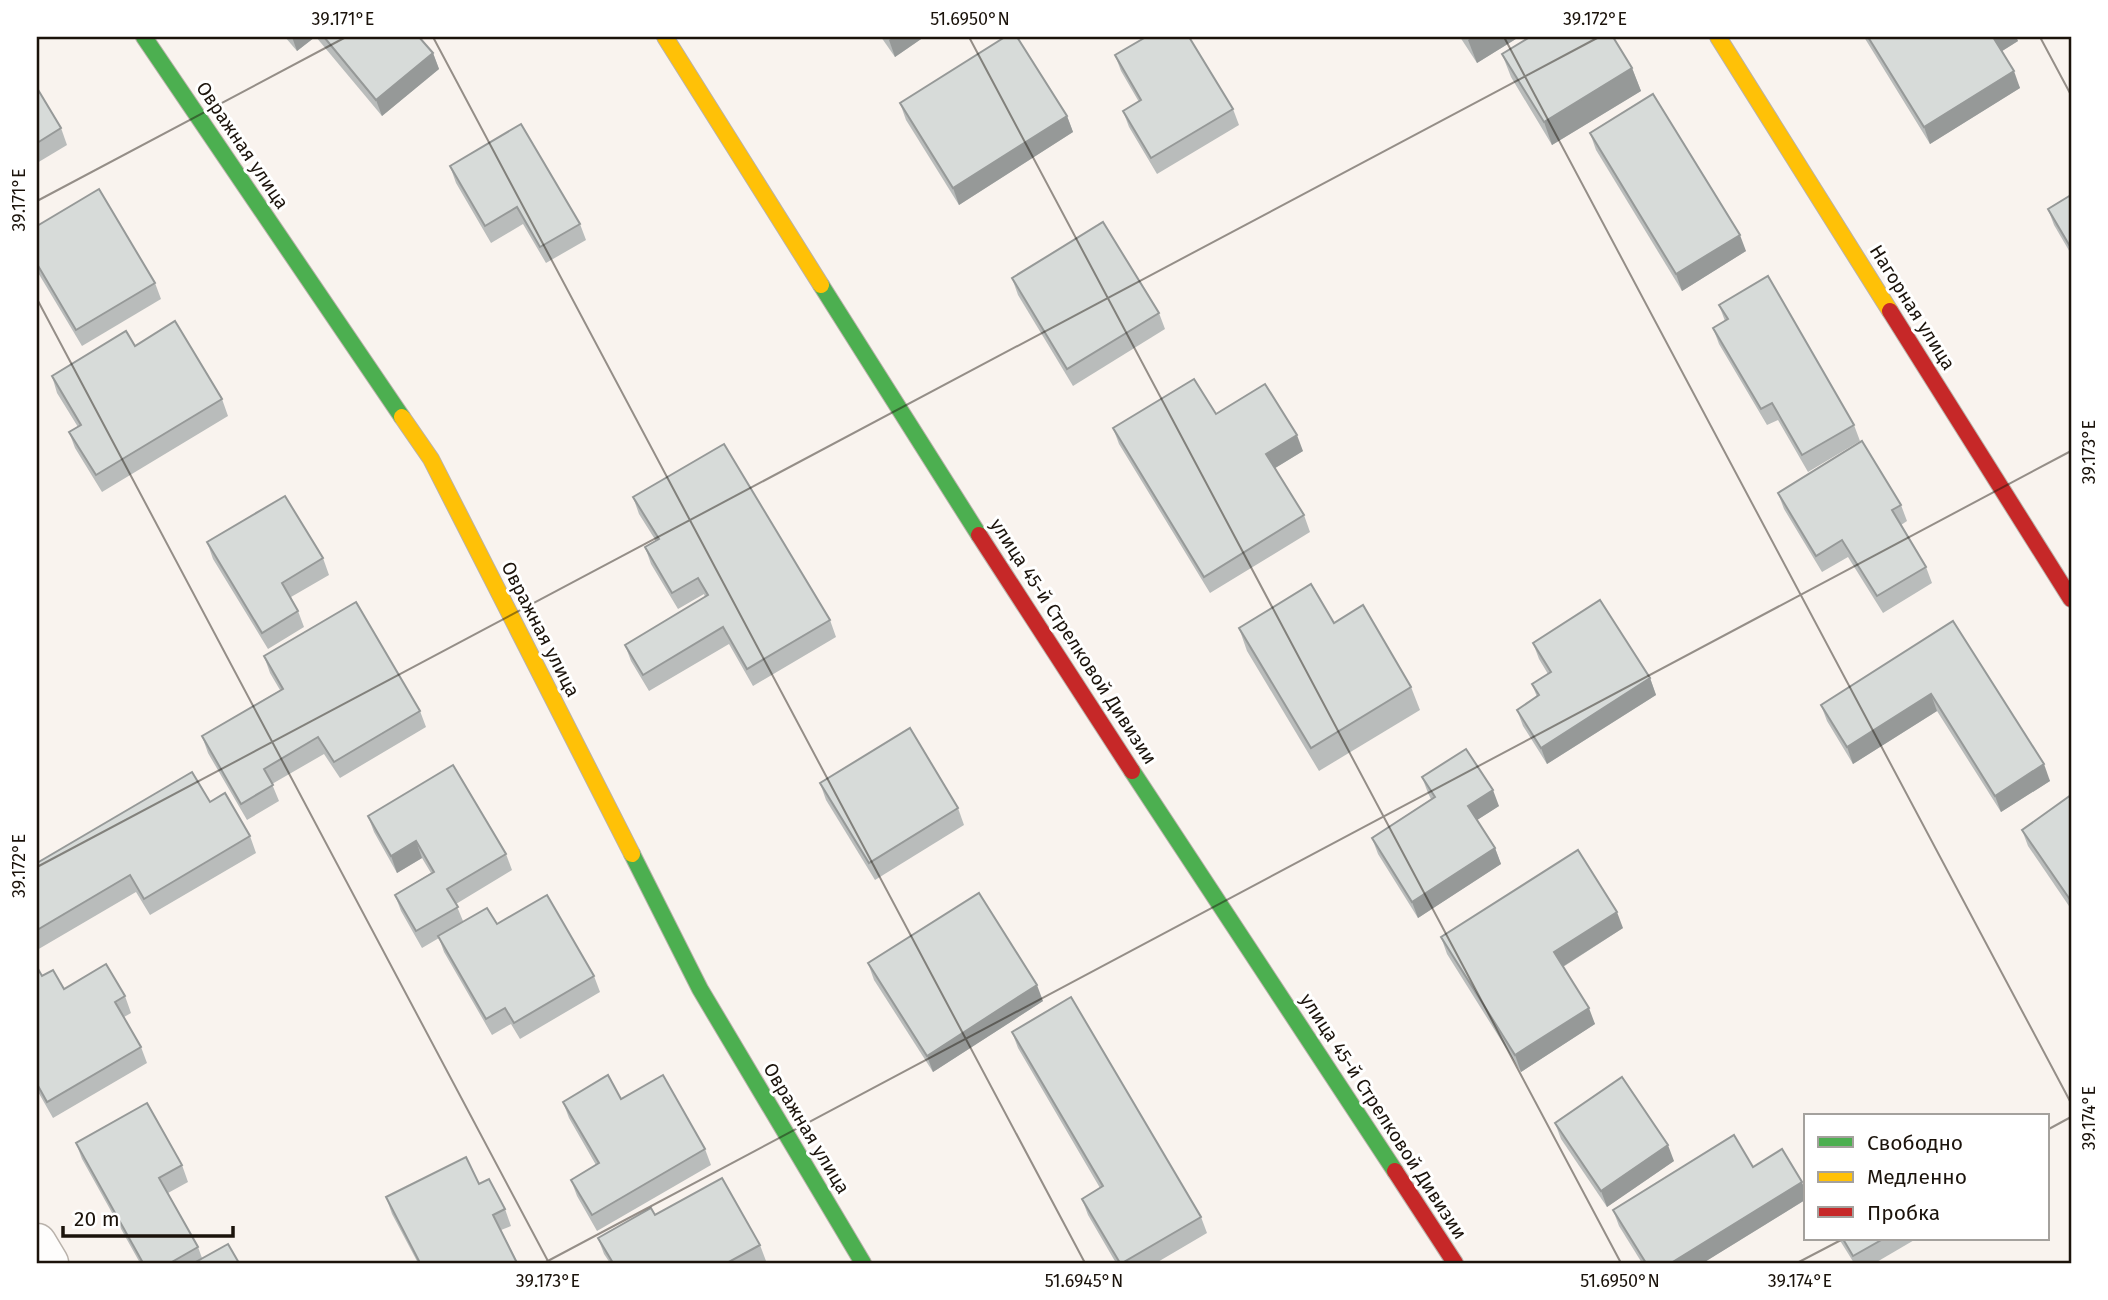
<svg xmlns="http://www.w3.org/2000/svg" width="2108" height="1300" font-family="'Fira Sans',sans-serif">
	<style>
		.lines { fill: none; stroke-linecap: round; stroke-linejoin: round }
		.street-casing { stroke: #b9b2ab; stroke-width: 41 }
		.fast-casing { stroke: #b9b2ab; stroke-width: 18 }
		.slow-casing { stroke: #b9b2ab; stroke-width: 18 }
		.jam-casing { stroke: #b9b2ab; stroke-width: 18 }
		.street { stroke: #fefdfc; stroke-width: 38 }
		.fast { stroke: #4caf50; stroke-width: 16 }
		.slow { stroke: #ffc107; stroke-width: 16 }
		.jam { stroke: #c62828; stroke-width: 16 }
		.wall { fill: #b9bcbb }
		.shaded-wall { fill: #969998 }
		.building { fill: #d7dbd9; stroke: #969998; stroke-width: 2 }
		.ticks { fill: none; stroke: #1b130b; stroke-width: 2; stroke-opacity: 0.45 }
		.labels { text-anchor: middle; stroke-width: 6; stroke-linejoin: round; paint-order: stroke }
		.street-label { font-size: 19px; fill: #1b130b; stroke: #fff }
		.neatline { fill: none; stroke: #1b130b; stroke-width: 2.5 }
		.ticks-label { font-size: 18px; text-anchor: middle; fill: #1b130b }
	</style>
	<rect width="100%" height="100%" fill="#f9f3ee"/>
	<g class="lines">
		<defs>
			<polyline id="street" points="37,1243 49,1263"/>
			<g id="fast">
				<polyline points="144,37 402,417"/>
				<polyline points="821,285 979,535"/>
				<polyline points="1132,771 1395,1171"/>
				<polyline points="632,854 700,989 863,1263"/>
			</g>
			<g id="slow">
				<polyline points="665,37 821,285"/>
				<polyline points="1718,37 1890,311"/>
				<polyline points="402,417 431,459 632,854"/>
			</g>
			<g id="jam">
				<polyline points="1890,311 2071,599"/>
				<polyline points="979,535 1132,771"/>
				<polyline points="1395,1171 1455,1263"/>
			</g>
		</defs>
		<!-- street casing -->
		<use href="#street" class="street-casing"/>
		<!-- fast casing -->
		<use href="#fast" class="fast-casing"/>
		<!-- slow casing -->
		<use href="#slow" class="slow-casing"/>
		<!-- jam casing -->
		<use href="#jam" class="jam-casing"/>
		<!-- street -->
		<use href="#street" class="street"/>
		<!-- fast -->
		<use href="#fast" class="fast"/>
		<!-- slow -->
		<use href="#slow" class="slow"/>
		<!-- jam -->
		<use href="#jam" class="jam"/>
	</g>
	<!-- wall -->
	<g class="wall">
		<polygon points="285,37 315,37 297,51"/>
		<polygon points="316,37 419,37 433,53 439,69 382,116"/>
		<polygon points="881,37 924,37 895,57"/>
		<polygon points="1460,37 1519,37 1477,63"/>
		<polygon points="1527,37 1613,37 1632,68 1641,91 1552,145 1511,77 1502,54 1528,38"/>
		<polygon points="1864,37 2016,37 2018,41 2002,51 2020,88 1930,144"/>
		<polygon points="1115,55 1233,109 1239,125 1157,174 1129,127 1123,111 1139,102 1121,71"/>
		<polygon points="37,88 61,128 67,145 37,163"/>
		<polygon points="900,103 1067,116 1073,132 959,205 906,120"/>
		<polygon points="1590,133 1746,251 1682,291 1596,150"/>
		<polygon points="450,166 580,224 586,240 546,263 523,224 491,243 456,183"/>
		<polygon points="2071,195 2071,254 2054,225 2048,209"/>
		<polygon points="37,226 155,283 161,299 82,346 37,271"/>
		<polygon points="1012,278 1159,313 1165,329 1073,386 1018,295"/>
		<polygon points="1719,305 1854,425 1860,441 1808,472 1778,420 1767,425 1719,344 1713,328 1725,321"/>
		<polygon points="135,346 222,399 228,416 102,492 75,448 69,432 78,427 57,393 52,376"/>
		<polygon points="1216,414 1303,451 1275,468 1304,515 1310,532 1210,593 1119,444 1113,428"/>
		<polygon points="1778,493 1901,505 1907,521 1901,525 1926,567 1932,583 1883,613 1848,557 1822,572 1784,509"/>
		<polygon points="633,497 830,620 836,637 753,686 729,644 649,691 631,661 625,645 705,597 704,594 678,609 651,564 645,547 656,541 639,514"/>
		<polygon points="207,542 323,558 329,575 291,597 298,611 304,627 268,649 213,559"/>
		<polygon points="1953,621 2050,781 2001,812 1937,711 1853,764 1827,721 1821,705"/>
		<polygon points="1239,628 1411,687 1420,710 1319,771 1247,651"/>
		<polygon points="1533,643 1650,678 1656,695 1547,764 1523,726 1517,710 1537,697 1532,684 1548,674 1539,659"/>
		<polygon points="264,656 420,711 426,727 340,778 324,754 272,784 279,801 247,820 208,753 202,736 280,690 270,673"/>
		<polygon points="1422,777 1499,806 1477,820 1495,848 1501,864 1418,918 1378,854 1372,838 1431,799 1428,793"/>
		<polygon points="820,783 958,808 964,825 875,880 826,800"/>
		<polygon points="2071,795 2071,909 2028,846 2022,830"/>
		<polygon points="210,802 250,836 256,853 150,915 136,892 37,950 37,863"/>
		<polygon points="368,816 506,854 512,870 456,904 463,921 497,924 594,976 600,992 520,1039 511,1024 492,1035 444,952 439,938 422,948 401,911 395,895 431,873 422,858 397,873 374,832"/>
		<polygon points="1623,928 1563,967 1595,1024 1521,1072 1447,954 1441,937"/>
		<polygon points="868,963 1043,1001 933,1072 874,980"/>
		<polygon points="37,967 42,976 64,989 125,996 131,1013 124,1017 141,1047 147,1063 53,1118 37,1090"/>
		<polygon points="1012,1032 1201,1217 1207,1233 1156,1263 1116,1263 1088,1215 1082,1199 1100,1188 1018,1048"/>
		<polygon points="621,1099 705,1149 711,1165 597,1231 577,1196 571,1180 596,1165 569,1118 563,1102"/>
		<polygon points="1555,1123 1674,1161 1607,1207 1561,1139"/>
		<polygon points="76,1143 182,1165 188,1182 168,1193 198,1247 202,1258 239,1263 140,1263 82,1159"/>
		<polygon points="1753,1167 1805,1200 1703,1263 1642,1263 1619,1226 1613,1210"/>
		<polygon points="479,1184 505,1209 511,1226 501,1230 518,1263 418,1263 392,1214 386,1197"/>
		<polygon points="655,1215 760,1245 766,1261 762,1263 610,1263 604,1254 598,1238"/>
		<polygon points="1839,1239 1916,1239 1875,1263 1854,1263"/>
	</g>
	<!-- shaded-wall -->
	<g class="shaded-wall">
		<polygon points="292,37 315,37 297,51"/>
		<polygon points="894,37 924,37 895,57 889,40"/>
		<polygon points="1473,37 1519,37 1477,63 1468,40"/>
		<polygon points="1993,37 2016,37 2018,41 1999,53"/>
		<polygon points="433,53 439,69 382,116 376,100"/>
		<polygon points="1632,68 1641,91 1552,145 1544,122"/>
		<polygon points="2014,71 2020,88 1930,144 1924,127"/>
		<polygon points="1067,116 1073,132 959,205 953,188"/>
		<polygon points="1740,235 1746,251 1682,291 1676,274"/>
		<polygon points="1297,435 1303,451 1272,470 1266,454"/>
		<polygon points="1650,678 1656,695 1547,764 1541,748"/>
		<polygon points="1931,694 1937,711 1853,764 1847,747"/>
		<polygon points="2044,764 2050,781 2001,812 1995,796"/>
		<polygon points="1493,790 1499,806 1474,822 1468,806"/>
		<polygon points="416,841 422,858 397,873 391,856"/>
		<polygon points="1495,848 1501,864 1418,918 1412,902"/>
		<polygon points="1617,912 1623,928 1559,969 1554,952"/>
		<polygon points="1037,985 1043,1001 933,1072 927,1056"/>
		<polygon points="1589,1008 1595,1024 1521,1072 1515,1055"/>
		<polygon points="1668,1145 1674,1161 1607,1207 1601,1191"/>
		<polygon points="1802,1182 1805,1190 1805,1200 1703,1263 1671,1263"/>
	</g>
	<!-- building -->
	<g class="building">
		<polygon points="324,37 419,37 433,53 376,100"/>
		<polygon points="1005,37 1017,37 1067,116 953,188 900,103"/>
		<polygon points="1146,37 1189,37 1233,109 1151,158 1123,111 1141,100 1115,55"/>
		<polygon points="1530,37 1613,37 1632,68 1544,122 1502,54"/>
		<polygon points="1868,37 1993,37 2014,71 1924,127"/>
		<polygon points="37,88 61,128 37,143"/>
		<polygon points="1653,94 1740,235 1676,274 1590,133"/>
		<polygon points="521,124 580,224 540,247 517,207 485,226 450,166"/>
		<polygon points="99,189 155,283 76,330 37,264 37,226"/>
		<polygon points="2071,195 2071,248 2048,209"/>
		<polygon points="1103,222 1159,313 1067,369 1012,278"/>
		<polygon points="1768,276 1854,425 1802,455 1772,403 1761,409 1713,328 1728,319 1719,305"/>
		<polygon points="175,321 222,399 96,475 69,432 81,425 52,376 126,331 135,346"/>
		<polygon points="1194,379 1216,414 1265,384 1297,435 1266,454 1304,515 1204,577 1113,428"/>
		<polygon points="1862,441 1901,505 1892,510 1926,567 1877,596 1842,540 1816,556 1778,493"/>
		<polygon points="724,444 830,620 747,669 723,627 643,675 625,645 708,595 698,578 672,593 645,547 659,539 633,497"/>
		<polygon points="285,496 323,558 282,583 298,611 262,633 207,542"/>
		<polygon points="1311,584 1334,623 1363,605 1411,687 1311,748 1239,628"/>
		<polygon points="1600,600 1650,678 1541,748 1517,710 1539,695 1532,684 1551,672 1533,643"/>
		<polygon points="356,602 420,711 334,762 318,737 264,769 273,785 241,804 202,736 283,689 264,656"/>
		<polygon points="1953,621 2044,764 1995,796 1931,694 1847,747 1821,705"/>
		<polygon points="910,728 958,808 869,863 820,783"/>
		<polygon points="1466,749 1493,790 1468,806 1495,848 1412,902 1372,838 1435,797 1422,777"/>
		<polygon points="453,765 506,854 447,889 458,907 416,931 395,895 434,872 416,841 391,856 368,816"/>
		<polygon points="192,772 210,802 225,793 250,836 144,899 130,875 37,930 37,863"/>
		<polygon points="2071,795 2071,901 2022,830"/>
		<polygon points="1578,850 1617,912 1554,952 1589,1008 1515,1055 1441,937"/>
		<polygon points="979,893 1037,985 927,1056 868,963"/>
		<polygon points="547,895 594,976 514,1023 505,1008 486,1019 438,936 487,908 497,924"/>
		<polygon points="106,964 125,996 115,1002 141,1047 47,1102 37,1084 37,967 42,976 53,970 64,989"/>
		<polygon points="1071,997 1201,1217 1122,1263 1120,1263 1082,1199 1103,1186 1012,1032"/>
		<polygon points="608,1075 621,1099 663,1075 705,1149 592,1215 571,1180 599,1163 563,1102"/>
		<polygon points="1622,1077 1668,1145 1601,1191 1555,1123"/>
		<polygon points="147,1103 182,1165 159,1178 198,1247 170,1263 143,1263 76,1143"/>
		<polygon points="1734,1135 1753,1167 1782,1149 1802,1182 1671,1263 1646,1263 1613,1210"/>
		<polygon points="466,1157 479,1184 489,1179 505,1209 493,1215 517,1263 420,1263 386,1197"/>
		<polygon points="722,1178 760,1245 727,1263 613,1263 598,1238 651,1208 655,1215"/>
		<polygon points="1843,1239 1883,1239 1853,1256"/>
		<polygon points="228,1244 239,1263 194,1263"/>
	</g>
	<!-- ticks -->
	<path class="ticks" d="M433,37L1085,1263M969,37L1621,1263M1504,37L2071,1103M2040,37L2071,95M37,201L346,37M37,299L549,1263M37,867L1599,37M2047,1130L2071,1117M544,1263L2071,451M1797,1263L1843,1239"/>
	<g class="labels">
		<!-- street labels -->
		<g class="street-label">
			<text transform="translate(243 145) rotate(56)" y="7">Овражная улица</text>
			<text transform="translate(1913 307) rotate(58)" y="7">Нагорная улица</text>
			<text transform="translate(541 629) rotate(63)" y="7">Овражная улица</text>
			<text transform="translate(1074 641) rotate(57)" y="7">улица 45-й Стрелковой Дивизии</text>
			<text transform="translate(1384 1116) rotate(57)" y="7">улица 45-й Стрелковой Дивизии</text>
			<text transform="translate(807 1128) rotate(59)" y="7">Овражная улица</text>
		</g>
	</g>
	<!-- border -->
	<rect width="2108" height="1300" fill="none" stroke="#ffffff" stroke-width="77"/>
	<!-- legend -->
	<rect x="1804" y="1114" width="245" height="126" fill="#ffffff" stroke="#a4a19d" stroke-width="2"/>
	<rect x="1818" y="1137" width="35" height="10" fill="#4caf50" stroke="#a4a19d" stroke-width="2"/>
	<text x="1867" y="1150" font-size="21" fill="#1b130b">Свободно</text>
	<rect x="1818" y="1172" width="35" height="10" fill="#ffc107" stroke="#a4a19d" stroke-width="2"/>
	<text x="1867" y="1184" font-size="21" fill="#1b130b">Медленно</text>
	<rect x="1818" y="1207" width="35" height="10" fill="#c62828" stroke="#a4a19d" stroke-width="2"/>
	<text x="1867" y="1220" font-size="21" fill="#1b130b">Пробка</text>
	<!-- scale -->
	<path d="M63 1226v10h170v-10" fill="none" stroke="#1b130b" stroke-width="3.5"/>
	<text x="74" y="1226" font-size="21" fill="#1b130b" stroke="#ffffff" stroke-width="5" paint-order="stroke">20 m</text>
	<rect x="38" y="38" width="2032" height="1224" class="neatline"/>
	<g class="ticks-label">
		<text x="343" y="25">39.171°E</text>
		<text x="970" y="25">51.6950°N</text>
		<text x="1595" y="25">39.172°E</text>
		<text transform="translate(19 200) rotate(-90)" y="6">39.171°E</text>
		<text transform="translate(2089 452) rotate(-90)" y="6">39.173°E</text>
		<text transform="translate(19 866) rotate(-90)" y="6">39.172°E</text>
		<text transform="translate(2089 1118) rotate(-90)" y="6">39.174°E</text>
		<text x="548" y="1287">39.173°E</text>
		<text x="1084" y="1287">51.6945°N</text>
		<text x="1620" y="1287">51.6950°N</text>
		<text x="1800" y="1287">39.174°E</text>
	</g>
</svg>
